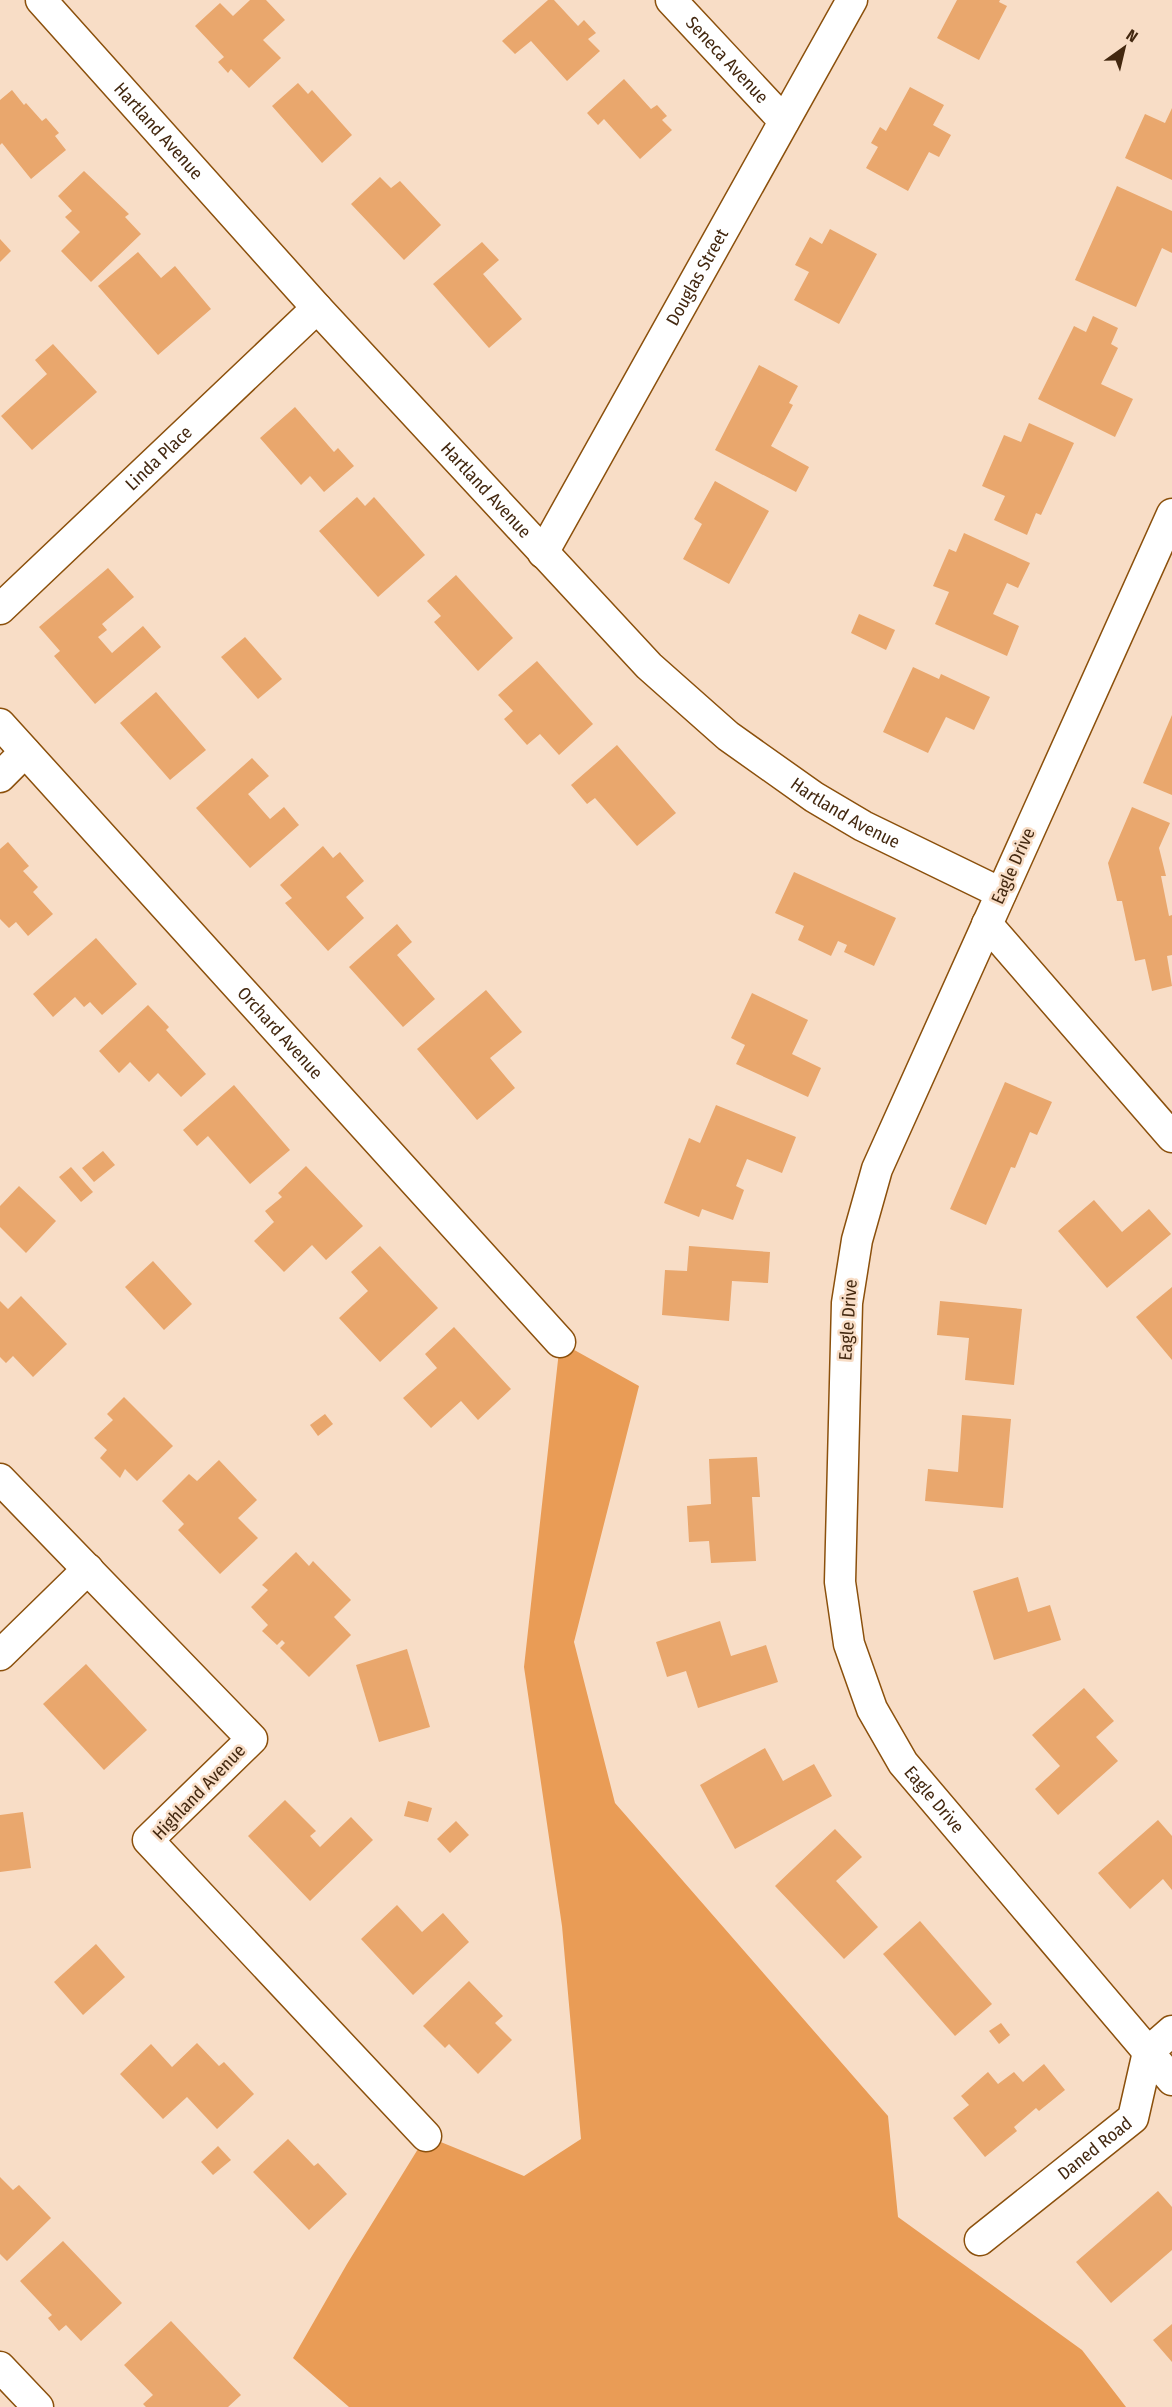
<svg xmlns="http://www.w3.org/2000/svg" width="1172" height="2407" font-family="'Fira Sans Condensed',sans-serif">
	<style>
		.forest { fill: #e99c56 }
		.building { fill: #e9a76d }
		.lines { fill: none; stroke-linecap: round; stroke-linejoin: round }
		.street-casing { stroke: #8b500c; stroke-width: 33 }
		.street { stroke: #fff; stroke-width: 30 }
		.labels { text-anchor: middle; stroke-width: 5; stroke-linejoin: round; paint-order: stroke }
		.street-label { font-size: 18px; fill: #432810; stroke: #f8ddc6 }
	</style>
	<rect width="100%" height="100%" fill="#f8ddc6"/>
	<!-- forest -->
	<polygon class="forest" points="560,1342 639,1386 574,1642 615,1803 888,2116 898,2217 1082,2350 1126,2407 349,2407 293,2358 347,2264 426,2136 524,2176 581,2139 562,1926 524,1667"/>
	<!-- building -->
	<g class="building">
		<polygon points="250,0 266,0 285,20 263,40 281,58 249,88 231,69 228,73 218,62 224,57 195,26 220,3 233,16"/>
		<polygon points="548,0 554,0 578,26 584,20 596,33 588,39 600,51 567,81 531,41 515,54 502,41"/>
		<polygon points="957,0 1000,0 999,2 1007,6 979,60 937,38"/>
		<polygon points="624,79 651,109 657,105 667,116 662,120 672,130 640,159 604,119 598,125 587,113"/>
		<polygon points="298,83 308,94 312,90 352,135 322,163 272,106"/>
		<polygon points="910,87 944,105 933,125 951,135 939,157 929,152 908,191 866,168 878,147 871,143 880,127 886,131"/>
		<polygon points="12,90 24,105 26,103 42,121 46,118 59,133 55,136 66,150 31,179 2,143 0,145 0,100"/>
		<polygon points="1172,108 1172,180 1125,158 1145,114 1165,123"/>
		<polygon points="84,171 129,214 125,217 141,234 91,282 61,251 80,232 65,217 72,211 58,196"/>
		<polygon points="380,177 391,188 400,181 441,225 404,260 351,204"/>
		<polygon points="1117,186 1172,211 1172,253 1162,248 1136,307 1075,280"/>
		<polygon points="830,229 877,254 839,324 794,300 809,272 795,265 810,237 822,244"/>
		<polygon points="0,239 11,251 0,262"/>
		<polygon points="482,242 499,260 483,274 522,319 489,348 433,284"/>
		<polygon points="138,252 161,278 175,266 211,309 158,355 98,286"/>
		<polygon points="1093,316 1118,328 1111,344 1118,348 1101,384 1133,399 1115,437 1038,399 1074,326 1086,332"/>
		<polygon points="53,344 97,392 32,450 1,416 47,374 35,360"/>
		<polygon points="759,365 798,386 789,403 793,405 771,446 809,467 796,492 715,450"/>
		<polygon points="295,407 334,452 338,448 354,466 324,492 310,476 301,485 260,438"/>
		<polygon points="1029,423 1074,443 1041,515 1036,513 1027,535 994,520 1005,496 982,486 1004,435 1021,442"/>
		<polygon points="715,481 769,511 729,584 683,559 702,524 694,519"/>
		<polygon points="357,497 365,506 374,497 425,555 378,597 319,531"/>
		<polygon points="964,533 1030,563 1018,588 1007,583 993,614 1019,626 1007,656 935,624 949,592 933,586 949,549 956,552"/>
		<polygon points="108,568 134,597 102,624 107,630 98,637 112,653 143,626 161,647 95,704 54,656 60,651 39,627"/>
		<polygon points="456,575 513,638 478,671 434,622 441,616 427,601"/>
		<polygon points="859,614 895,630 886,650 851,633"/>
		<polygon points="245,637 282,679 258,699 221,657"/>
		<polygon points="537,661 593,724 559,755 540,734 527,745 504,719 513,711 498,695"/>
		<polygon points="913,667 939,679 941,674 990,697 974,730 946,717 928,753 883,732"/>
		<polygon points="156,692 206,750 170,780 120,723"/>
		<polygon points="1172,715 1172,795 1143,783"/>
		<polygon points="617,745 676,813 637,846 595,798 587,804 571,785"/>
		<polygon points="252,758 269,776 248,794 270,819 284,807 299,825 250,868 196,808"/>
		<polygon points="1132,807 1170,823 1159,848 1166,876 1161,876 1169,916 1172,915 1172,955 1167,956 1172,986 1152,991 1145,959 1135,961 1122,901 1117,901 1108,863"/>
		<polygon points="8,842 29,866 23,871 38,887 33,892 53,914 28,936 16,922 9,928 0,919 0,849"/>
		<polygon points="323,846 333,858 340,852 364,881 346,897 364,918 328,951 285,903 292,898 280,885"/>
		<polygon points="794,872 896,918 874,966 844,952 847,945 838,941 831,956 798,940 804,926 775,913"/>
		<polygon points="397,924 412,942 397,955 435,999 403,1027 349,967"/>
		<polygon points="96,938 137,984 102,1015 90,1002 84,1007 75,997 53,1017 33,994"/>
		<polygon points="486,990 522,1032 490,1058 515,1088 477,1120 417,1049"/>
		<polygon points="752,993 808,1020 792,1054 821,1068 808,1097 736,1064 745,1045 731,1038"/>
		<polygon points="148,1005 169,1027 166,1030 206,1074 181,1097 158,1073 149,1082 130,1062 119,1073 99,1051"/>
		<polygon points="1005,1082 1052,1102 1037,1135 1030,1132 1015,1168 1011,1167 986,1225 950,1209"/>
		<polygon points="234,1085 290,1150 250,1184 208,1136 197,1146 183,1130"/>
		<polygon points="716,1105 796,1137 782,1173 747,1159 736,1186 744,1190 733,1220 702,1209 699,1217 664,1203 689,1138 700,1143"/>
		<polygon points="103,1151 115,1165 94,1182 82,1168"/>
		<polygon points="306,1166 363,1226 326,1260 312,1245 284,1272 254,1241 274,1222 265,1211 282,1197 278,1193"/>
		<polygon points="71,1167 93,1192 81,1202 59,1177"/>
		<polygon points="19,1186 56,1221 26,1253 0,1227 0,1206"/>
		<polygon points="1094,1200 1122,1232 1149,1209 1171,1234 1107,1288 1058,1231"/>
		<polygon points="380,1246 438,1308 380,1362 339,1318 368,1291 351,1272"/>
		<polygon points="689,1246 770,1252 768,1283 732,1281 729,1321 662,1315 665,1270 687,1271"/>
		<polygon points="153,1261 192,1304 164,1330 125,1287"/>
		<polygon points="1172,1287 1172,1360 1136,1317"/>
		<polygon points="21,1296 67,1344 33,1377 13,1356 6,1363 0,1357 0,1301 8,1309"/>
		<polygon points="940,1301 1022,1309 1014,1385 965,1380 969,1338 937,1335"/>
		<polygon points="454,1327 511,1389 478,1420 461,1401 431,1428 403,1398 437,1368 425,1354"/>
		<polygon points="124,1397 173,1446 137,1481 125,1469 120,1478 100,1458 107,1450 94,1438 113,1420 107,1414"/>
		<polygon points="325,1414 333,1424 318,1436 310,1425"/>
		<polygon points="962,1415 1011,1419 1003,1508 925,1501 928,1469 958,1472"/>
		<polygon points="757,1457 760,1497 752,1497 756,1561 711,1563 709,1541 689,1542 687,1506 711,1504 709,1459"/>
		<polygon points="219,1460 257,1500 238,1518 258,1538 220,1574 178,1530 184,1524 162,1501 189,1474 197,1481"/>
		<polygon points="296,1552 309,1566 313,1561 351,1600 334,1617 351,1635 309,1677 280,1648 285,1643 282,1640 277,1645 262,1631 268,1625 251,1607 268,1590 262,1585"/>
		<polygon points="1018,1577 1028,1612 1050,1605 1061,1640 994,1660 973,1591"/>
		<polygon points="720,1621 731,1656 766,1645 778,1682 698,1708 686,1671 667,1677 656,1642"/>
		<polygon points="407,1649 430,1727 379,1742 356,1665"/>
		<polygon points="86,1664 147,1730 104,1770 43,1704"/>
		<polygon points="1084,1688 1114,1721 1096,1737 1118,1761 1058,1815 1035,1789 1060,1766 1032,1735"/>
		<polygon points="765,1748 783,1781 814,1764 832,1796 735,1849 700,1785"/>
		<polygon points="285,1800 316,1831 310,1836 320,1847 351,1817 373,1840 310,1901 248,1836"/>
		<polygon points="408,1801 432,1808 428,1822 404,1816"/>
		<polygon points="23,1812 31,1868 0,1872 0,1815"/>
		<polygon points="1158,1820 1172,1836 1172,1890 1163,1879 1130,1909 1098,1873"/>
		<polygon points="456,1821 469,1835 450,1853 437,1839"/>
		<polygon points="835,1829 862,1857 836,1881 878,1927 844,1959 775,1886"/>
		<polygon points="397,1905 422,1932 443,1913 469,1942 413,1995 361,1939"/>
		<polygon points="920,1921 992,2004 955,2036 883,1954"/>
		<polygon points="96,1944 125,1977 83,2015 54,1982"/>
		<polygon points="469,1981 503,2016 495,2023 512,2040 478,2074 449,2044 445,2048 423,2026"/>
		<polygon points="1001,2023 1010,2035 999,2044 989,2031"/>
		<polygon points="197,2043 219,2066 224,2062 254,2094 217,2129 187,2097 163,2119 120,2074 151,2044 172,2067"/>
		<polygon points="1044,2064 1065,2090 1039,2111 1036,2108 1014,2127 1017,2131 985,2157 953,2118 969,2105 961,2096 988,2072 998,2084 1014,2072 1023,2082"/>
		<polygon points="288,2139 314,2166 318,2163 347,2194 309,2230 253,2172"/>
		<polygon points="218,2146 231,2160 213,2175 201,2162"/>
		<polygon points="0,2177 13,2190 19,2185 51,2218 7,2261 0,2254"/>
		<polygon points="1158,2191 1172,2207 1172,2250 1111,2303 1076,2262"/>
		<polygon points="63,2241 122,2303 81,2341 66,2325 59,2331 48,2318 52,2315 20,2281"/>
		<polygon points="171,2321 241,2395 228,2407 146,2407 143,2404 153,2395 124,2365"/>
		<polygon points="1172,2324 1172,2362 1153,2340"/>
	</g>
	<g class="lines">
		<defs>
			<g id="street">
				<path id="s1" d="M41,0L317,308L649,666L728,736L814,797L863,826L1001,893"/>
				<path id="s2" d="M671,0L784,121"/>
				<path id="s3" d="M1172,514L877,1169L857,1240L847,1303L840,1582L849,1644L872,1709L903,1763L1172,2080"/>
				<path id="s4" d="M543,553L852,0"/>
				<path id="s5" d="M0,609L317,308"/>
				<path id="s6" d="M0,724L560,1342"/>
				<polyline points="0,777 25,752"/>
				<polyline points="987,924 1172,1137"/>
				<polyline points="0,1479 252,1739 148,1840 426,2136"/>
				<polyline points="0,1655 88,1569"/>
				<path id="s7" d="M980,2240L1133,2118L1148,2052L1172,2031"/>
				<polyline points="0,2367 38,2407"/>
			</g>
		</defs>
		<!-- street casing -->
		<use href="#street" class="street-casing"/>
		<!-- street -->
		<use href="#street" class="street"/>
	</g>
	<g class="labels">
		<!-- street labels -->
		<g class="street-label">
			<text dy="6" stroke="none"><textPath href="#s2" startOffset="82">Seneca Avenue</textPath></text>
			<text dy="6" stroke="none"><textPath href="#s1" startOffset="176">Hartland Avenue</textPath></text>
			<text dy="6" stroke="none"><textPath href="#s4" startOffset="316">Douglas Street</textPath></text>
			<text dy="6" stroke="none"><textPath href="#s5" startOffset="219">Linda Place</textPath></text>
			<text dy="6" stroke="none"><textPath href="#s1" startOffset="662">Hartland Avenue</textPath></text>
			<text dy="6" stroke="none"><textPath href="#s1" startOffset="1148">Hartland Avenue</textPath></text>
			<text transform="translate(1013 866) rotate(-66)" y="6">Eagle Drive</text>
			<text dy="6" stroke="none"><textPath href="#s6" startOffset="417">Orchard Avenue</textPath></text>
			<text transform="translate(848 1320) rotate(-86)" y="6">Eagle Drive</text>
			<text transform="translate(199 1792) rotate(-46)" y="6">Highland Avenue</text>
			<text dy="6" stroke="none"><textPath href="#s3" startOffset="1377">Eagle Drive</textPath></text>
			<text dy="6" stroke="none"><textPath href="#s7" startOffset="147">Daned Road</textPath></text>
		</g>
	</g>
	<!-- north arrow -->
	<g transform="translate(1124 48) rotate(34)" stroke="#f8ddc6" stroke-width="4.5" paint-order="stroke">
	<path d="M0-4.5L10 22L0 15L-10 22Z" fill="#432810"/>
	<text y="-9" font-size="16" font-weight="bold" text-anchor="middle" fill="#432810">N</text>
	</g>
</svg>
